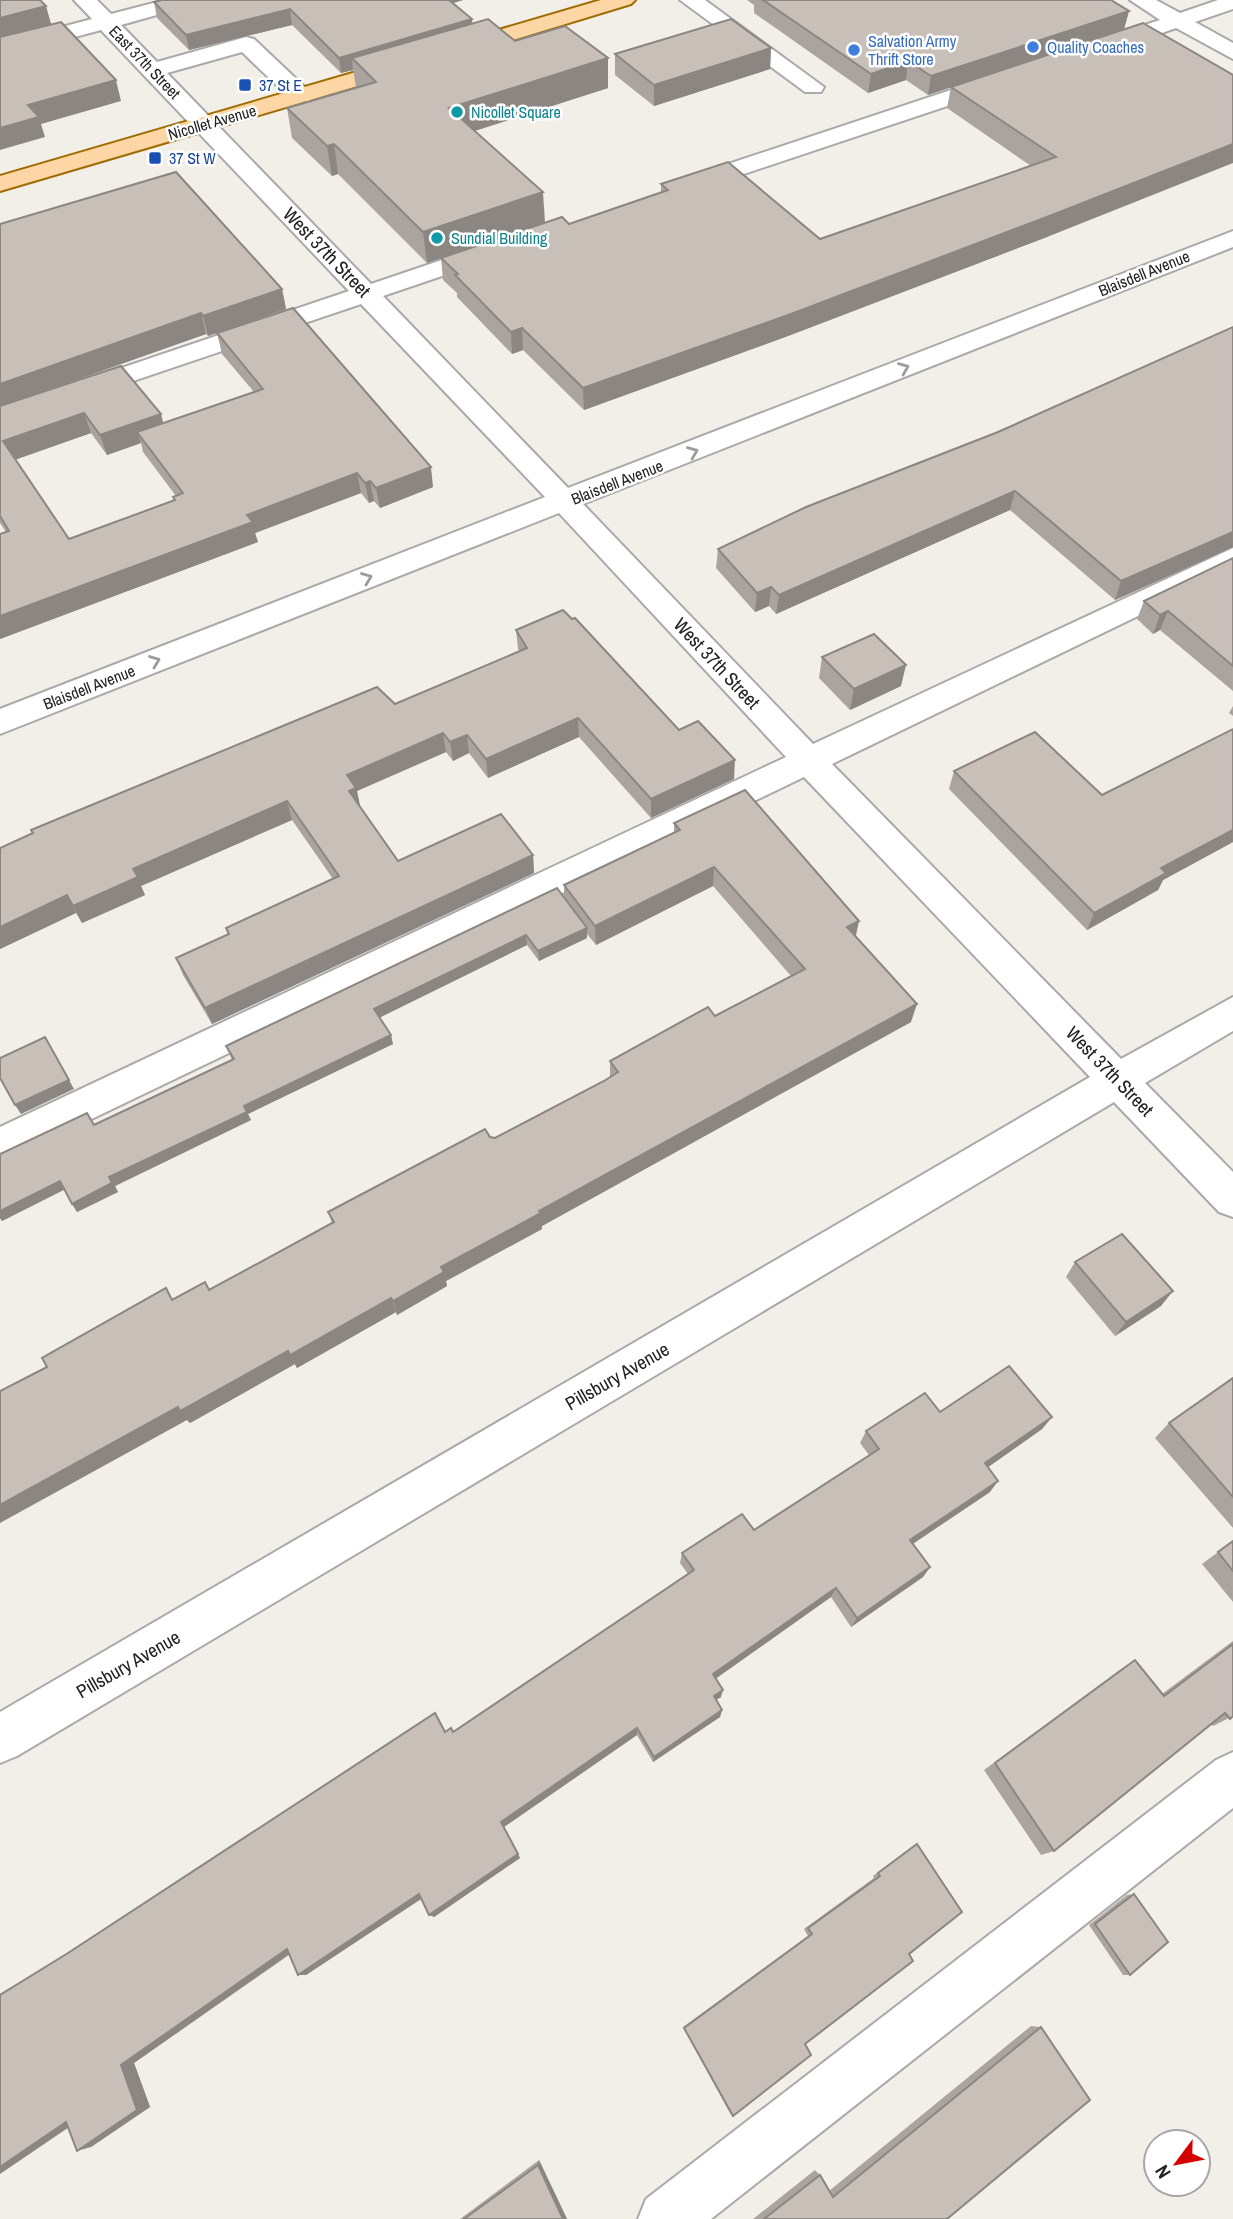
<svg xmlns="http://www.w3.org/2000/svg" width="1233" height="2219" font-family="'Archivo Narrow',sans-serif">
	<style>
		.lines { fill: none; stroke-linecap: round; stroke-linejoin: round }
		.minor-casing { stroke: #a9a9a9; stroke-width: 4 }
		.major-casing { stroke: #a06b00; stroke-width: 4 }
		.minor { fill: #fff; fill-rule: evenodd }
		.major { fill: #fcd6a4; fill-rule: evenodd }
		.wall { fill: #aba49e; fill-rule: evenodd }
		.shaded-wall { fill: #8b8681 }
		.building { fill: #c7bfb8; stroke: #8b8681; stroke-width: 2 }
		.oneway { stroke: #9c9c9c }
		.shop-dot { fill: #3f7fe0; stroke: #fff; stroke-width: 2.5 }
		.transit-dot { fill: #1a4fb4; stroke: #fff; stroke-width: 2.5 }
		.culture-dot { fill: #0f9aa8; stroke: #fff; stroke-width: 2.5 }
		.labels { text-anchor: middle; stroke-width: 5; stroke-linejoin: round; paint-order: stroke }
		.far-shop-label { font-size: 16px; fill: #366cbe; stroke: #fff; text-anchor: start }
		.far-street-label { font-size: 16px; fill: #222; stroke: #fff }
		.far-transit-label { font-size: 16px; fill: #164399; stroke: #fff; text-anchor: start }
		.far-culture-label { font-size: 16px; fill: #0d838f; stroke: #fff; text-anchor: start }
		.street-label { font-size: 19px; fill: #222; stroke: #fff }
	</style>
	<rect width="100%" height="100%" fill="#f2efe9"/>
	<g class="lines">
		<defs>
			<g id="minor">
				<polygon points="74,0 97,0 111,14 165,0 200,0 196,4 121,25 157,62 246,37 254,39 309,91 312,96 309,101 293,101 242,52 167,73 371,284 483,246 501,246 504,251 501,256 383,296 568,488 1233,231 1233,247 583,504 813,744 1233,548 1233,570 832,764 1121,1059 1233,997 1233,1031 1145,1083 1233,1172 1233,1217 1219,1212 1114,1102 17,1756 0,1763 0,1712 1090,1077 804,777 0,1163 0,1127 786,757 559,513 0,734 0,709 545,497 361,304 0,426 0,409 349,291 101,30 0,57 0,43 92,19"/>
				<polygon points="680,0 705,0 824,87 821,92 805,92"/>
				<polygon points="1130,0 1156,0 1180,13 1218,0 1233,0 1233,9 1195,22 1233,43 1233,59 1176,28 1111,51 1095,51 1092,46 1095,41 1160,20"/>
				<polygon points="999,74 1007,76 1010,81 1007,86 696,190 680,190 676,185 680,180"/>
				<polygon points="1233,1752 1233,1808 711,2219 638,2219 646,2199 1216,1760"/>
			</g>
			<g id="major">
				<polygon points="601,0 635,0 631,4 467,54 459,56 448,49 451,44"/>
				<polygon points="404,58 412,60 415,65 412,70 0,191 0,176"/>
			</g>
		</defs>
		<!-- minor casing -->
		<use href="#minor" class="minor-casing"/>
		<!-- major casing -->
		<use href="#major" class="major-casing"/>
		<!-- minor -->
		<use href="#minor" class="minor"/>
		<!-- major -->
		<use href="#major" class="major"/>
	</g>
	<!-- wall -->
	<g class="wall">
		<polygon points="162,0 463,0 453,3 472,23 515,41 608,58 608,88 475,131 427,263 338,174 332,176 292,138 287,108 356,87 353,70 341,73 292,25 189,50 157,18 154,2"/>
		<polygon points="747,0 1111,0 1129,11 1124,29 1047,237 788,336 584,410 523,350 512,354 457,297 457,293 443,280 441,258 569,224 661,192 661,184 820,239 1031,166 947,108 951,87 928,95 906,80 868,93 754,13 754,5"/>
		<polygon points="771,48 770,69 654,106 615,75 615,54"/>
		<path d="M0,224L282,289L286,309L208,336L206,334L41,392L163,423L254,392L222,354L217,333L433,487L380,508L374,501L369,503L361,493L255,533L258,542L0,639V534L6,532L0,523ZM91,433L107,455L141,443L143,452L176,496L173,497L174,501L69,539L15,460Z"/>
		<polygon points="1233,327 1233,547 1115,600 1010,510 776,614 769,606 755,612 716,568 718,549 998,432"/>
		<polygon points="1233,558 1233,691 1160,630 1153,634 1137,619 1144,601"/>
		<polygon points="516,630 679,730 734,779 651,818 579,737 488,778 469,753 453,761 446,752 357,791 360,806 398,861 533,855 534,873 212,1024 183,975 176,958 228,934 226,928 333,879 292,820 141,886 145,895 82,923 76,913 0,949 0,848 395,704 519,651 518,649"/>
		<polygon points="822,657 901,686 850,710 819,678"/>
		<polygon points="1233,706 1233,716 1229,713"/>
		<polygon points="1233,729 1233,842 1163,880 1158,890 1087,930 949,789 954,771 1102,795"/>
		<polygon points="674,823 855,937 911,1022 542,1226 542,1229 446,1281 447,1286 397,1315 396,1312 297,1368 295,1364 190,1423 187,1420 47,1367 173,1299 209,1290 332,1223 328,1212 490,1137 495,1138 604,1081 610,1077 610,1061 715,1016 791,976 713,886 596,945 587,934 587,938 539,961 527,945 379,1017 393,1044 248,1114 251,1120 115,1186 118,1192 77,1212 64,1190 2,1221 0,1218 0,1154 94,1124 232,1060 226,1046 564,897 564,885 674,832"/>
		<polygon points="1075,1262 1161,1306 1115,1336 1066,1277"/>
		<polygon points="1233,1378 1233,1528 1155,1438 1169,1423"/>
		<polygon points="940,1412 1052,1417 1042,1429 988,1467 990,1492 913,1544 930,1567 923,1577 851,1627 831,1597 716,1678 721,1697 716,1700 722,1710 720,1717 653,1762 637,1735 504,1827 520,1858 434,1917 421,1899 306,1975 298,1975 289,1955 134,2063 150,2107 91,2147 68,2127 68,1953 439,1719 445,1731 453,1732 688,1574 680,1563 682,1553 754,1530 869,1455 860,1443 866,1431"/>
		<polygon points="1233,1541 1233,1602 1202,1564"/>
		<polygon points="1233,1641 1233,1716 1213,1726 1211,1724 1054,1851 1041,1855 984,1770 1121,1669 1135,1660 1162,1694"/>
		<polygon points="917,1844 909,1954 805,2044 733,2116 730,2113 683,2027 808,1936 804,1929 874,1878 873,1876 911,1848"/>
		<polygon points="1134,1894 1130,1975 1123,1975 1089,1925 1127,1895"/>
		<polygon points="1031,2026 1041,2027 947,2219 753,2219 815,2170 820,2175 829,2191"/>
		<polygon points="539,2160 567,2219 460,2219"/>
	</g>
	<!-- shaded-wall -->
	<g class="shaded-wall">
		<polygon points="439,0 463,0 440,7"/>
		<polygon points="46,6 52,27 0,40 0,18"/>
		<polygon points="290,9 292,25 189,50 186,35"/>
		<polygon points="1129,11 1124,29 928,95 931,76"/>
		<polygon points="472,19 473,35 352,58 353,70 341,73 339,58"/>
		<polygon points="771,48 770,69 654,106 654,85"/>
		<polygon points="608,58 608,88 452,138 449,108"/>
		<polygon points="908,61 906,80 868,93 871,74"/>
		<polygon points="116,80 121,101 41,124 45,137 0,150 0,128 28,105"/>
		<polygon points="334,144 338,174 332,176 327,146"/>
		<polygon points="1233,144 1233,163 1047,237 788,336 584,410 583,388"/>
		<polygon points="543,192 545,223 427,263 423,232"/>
		<polygon points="282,289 286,309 208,336 203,316"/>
		<polygon points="201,313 206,334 0,407 0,384"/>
		<polygon points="522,328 523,350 512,354 511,332"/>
		<polygon points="84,413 91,433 11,461 3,441"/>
		<polygon points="161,414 166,434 137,432 141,443 107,455 100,435"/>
		<polygon points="431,467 433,487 380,508 376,488"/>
		<polygon points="357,473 361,493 255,533 258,542 0,639 0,616 247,515"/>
		<polygon points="370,481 374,501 369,503 365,483"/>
		<polygon points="1015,491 1010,510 776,614 779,595"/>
		<polygon points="1233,532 1233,547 1115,600 1121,581"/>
		<polygon points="771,587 769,606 755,612 757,593"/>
		<polygon points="1168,611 1160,630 1153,634 1160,615"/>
		<polygon points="906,665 901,686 850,710 854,689"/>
		<polygon points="578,718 579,737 488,778 486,759"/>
		<polygon points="443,733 446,752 357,791 360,806 349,791 347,775"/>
		<polygon points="467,735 469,753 453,761 450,742"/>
		<polygon points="735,760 734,779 651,818 651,799"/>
		<polygon points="287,801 292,820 141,886 145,895 82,923 73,906 133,869"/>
		<polygon points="1233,830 1233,842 1163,880 1158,890 1087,930 1094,913 1161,868"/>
		<polygon points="533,855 534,873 212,1024 205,1008"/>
		<polygon points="714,867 713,886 596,945 595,926"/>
		<polygon points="67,895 76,913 0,949 0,927"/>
		<polygon points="859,921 855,940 847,927"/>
		<polygon points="587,928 587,938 539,961 538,951"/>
		<polygon points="526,935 527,945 377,1019 374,1009"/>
		<polygon points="917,1004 911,1022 542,1226 542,1229 446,1281 447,1286 397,1315 393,1301 441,1267 539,1211"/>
		<polygon points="391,1035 393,1044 248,1114 251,1120 115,1186 118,1192 77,1212 72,1204 109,1177 244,1106"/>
		<polygon points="45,1037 74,1089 21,1114 15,1105"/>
		<polygon points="60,1181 65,1189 2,1221 0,1218 0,1211"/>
		<polygon points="1173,1291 1161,1306 1115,1336 1126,1322"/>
		<polygon points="391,1298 396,1312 297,1368 290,1355"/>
		<polygon points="288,1351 295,1364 190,1423 187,1420 0,1523 0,1505 178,1407"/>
		<polygon points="1052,1417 1042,1429 977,1475 985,1463"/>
		<polygon points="998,1481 990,1492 903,1550 910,1540"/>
		<polygon points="930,1567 923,1577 851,1627 857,1618"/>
		<polygon points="836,1588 831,1597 711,1682 713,1674"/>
		<polygon points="723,1690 721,1697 711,1703 714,1696"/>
		<polygon points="722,1710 720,1717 653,1762 654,1757"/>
		<polygon points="637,1728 637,1735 504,1827 520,1858 434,1917 429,1915 501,1822"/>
		<polygon points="419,1894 424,1897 306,1975 298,1975"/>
		<polygon points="287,1949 295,1950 134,2063 150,2107 91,2147 77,2151 121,2065"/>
		<polygon points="81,2119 0,2174 0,2167 66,2122"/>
		<polygon points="539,2160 567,2219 563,2219 538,2165"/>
	</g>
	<!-- building -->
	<g class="building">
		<polygon points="0,0 40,0 46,6 0,18"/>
		<polygon points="162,0 449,0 472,19 339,58 290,9 186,35 154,2"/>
		<polygon points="763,0 1111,0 1129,11 931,76 908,61 871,74"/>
		<polygon points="488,19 515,41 565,26 608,58 449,108 543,192 423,232 334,144 327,146 287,108 376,82 352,58"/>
		<polygon points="731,19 771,48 654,85 615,54"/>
		<polygon points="61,22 116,80 28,105 39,117 0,128 0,37"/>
		<polygon points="1143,23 1233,75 1233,144 1052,215 791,314 583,388 522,328 511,332 455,275 458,274 441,258 562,217 569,224 668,190 661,184 728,162 820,239 1056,157 951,87"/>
		<polygon points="176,172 282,289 203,316 201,313 0,384 0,224"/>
		<polygon points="293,308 431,467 376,488 370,481 365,483 357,473 247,515 253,522 0,616 0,534 9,531 0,516 0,406 121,366 161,414 100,435 84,413 3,441 69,539 175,500 173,497 183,493 137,432 263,389 217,333"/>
		<polygon points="1233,327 1233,532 1121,581 1015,491 779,595 771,587 757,593 718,549 806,507 998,432"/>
		<polygon points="1233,558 1233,666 1168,611 1160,615 1144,601"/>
		<polygon points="563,610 572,619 575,618 679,730 698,721 735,760 651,799 578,718 486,759 467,735 450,742 443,733 347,775 356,788 349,791 398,861 501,814 533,855 205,1008 176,958 229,934 226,928 339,876 287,801 133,869 138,877 73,906 67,895 0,927 0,848 33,833 31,830 377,687 395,704 527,648 516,630"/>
		<polygon points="874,634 906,665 854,689 822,657"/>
		<polygon points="1233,729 1233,830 1161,868 1166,873 1094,913 954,771 1035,732 1102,795"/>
		<polygon points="745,790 859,921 847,927 917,1004 539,1211 541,1213 441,1267 444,1272 393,1301 391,1298 290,1355 288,1351 180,1411 178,1407 0,1505 0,1391 47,1367 42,1358 166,1288 172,1300 205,1282 209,1290 334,1222 328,1212 485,1129 490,1137 495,1138 604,1081 618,1072 610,1061 708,1007 715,1016 805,969 714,867 595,926 564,885 680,830 674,823"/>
		<polygon points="557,888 587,928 538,951 526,935 374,1009 391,1035 244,1106 247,1112 109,1177 112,1183 72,1204 60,1181 0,1211 0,1154 87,1113 94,1125 234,1059 226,1046"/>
		<polygon points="45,1037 69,1080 15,1105 0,1078 0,1058"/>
		<polygon points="1122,1234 1173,1291 1126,1322 1075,1262"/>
		<polygon points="1009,1366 1052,1417 985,1463 998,1481 910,1540 930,1567 857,1618 836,1588 713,1674 723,1690 714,1696 722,1710 654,1757 637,1728 501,1822 518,1854 429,1915 419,1894 298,1975 287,1949 121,2065 137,2110 77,2151 66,2122 0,2167 0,1995 68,1953 435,1713 445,1732 451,1728 453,1732 694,1570 682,1553 742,1514 754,1530 879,1449 866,1431 925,1393 940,1412"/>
		<polygon points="1233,1378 1233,1497 1169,1423"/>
		<polygon points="1233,1541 1233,1571 1218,1552"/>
		<polygon points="1233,1644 1233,1716 1230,1719 1225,1713 1054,1851 995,1763 1135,1660 1164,1696"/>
		<polygon points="917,1844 962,1912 909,1954 913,1961 805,2044 811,2055 733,2116 684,2028 812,1934 808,1928 880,1876 878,1873"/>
		<polygon points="1134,1894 1168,1942 1130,1975 1095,1924"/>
		<polygon points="1041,2027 1090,2100 947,2219 764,2219 820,2175 833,2197"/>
		<polygon points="538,2165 563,2219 464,2219"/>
	</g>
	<!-- one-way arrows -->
	<defs><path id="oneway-chevron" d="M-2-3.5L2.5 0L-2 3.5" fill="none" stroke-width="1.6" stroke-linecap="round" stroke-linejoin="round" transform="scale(1.75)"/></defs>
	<g class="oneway">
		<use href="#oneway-chevron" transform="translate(904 368) rotate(-22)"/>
		<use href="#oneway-chevron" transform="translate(693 452) rotate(-22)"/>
		<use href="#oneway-chevron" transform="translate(367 578) rotate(-21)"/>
		<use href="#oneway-chevron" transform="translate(155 661) rotate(-21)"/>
	</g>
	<!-- markers -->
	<g class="shop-dot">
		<circle cx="1033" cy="47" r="7"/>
		<circle cx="854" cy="50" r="7"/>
	</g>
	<g class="transit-dot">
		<rect x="238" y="78" width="14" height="14" rx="3.5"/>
		<rect x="148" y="151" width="14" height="14" rx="3.5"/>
	</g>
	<g class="culture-dot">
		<circle cx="457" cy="112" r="7"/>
		<circle cx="437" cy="238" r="7"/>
	</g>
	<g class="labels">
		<!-- far-shop labels -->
		<g class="far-shop-label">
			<text x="868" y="47">Salvation Army<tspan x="868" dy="18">Thrift Store</tspan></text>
			<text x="1047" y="53">Quality Coaches</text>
		</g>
		<!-- far-street labels -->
		<g class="far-street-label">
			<text transform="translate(145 62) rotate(46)" y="6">East 37th Street</text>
			<text transform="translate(212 122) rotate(-16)" y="6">Nicollet Avenue</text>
			<text transform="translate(1144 273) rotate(-22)" y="6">Blaisdell Avenue</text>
			<text transform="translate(617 482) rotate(-21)" y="6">Blaisdell Avenue</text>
			<text transform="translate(89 687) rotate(-21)" y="6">Blaisdell Avenue</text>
		</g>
		<!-- far-transit labels -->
		<g class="far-transit-label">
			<text x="259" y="91">37 St E</text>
			<text x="169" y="164">37 St W</text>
		</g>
		<!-- far-culture labels -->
		<g class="far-culture-label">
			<text x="471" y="118">Nicollet Square</text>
			<text x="451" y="244">Sundial Building</text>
		</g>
		<!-- street labels -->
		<g class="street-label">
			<text transform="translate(327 252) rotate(46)" y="7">West 37th Street</text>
			<text transform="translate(717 663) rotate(47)" y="7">West 37th Street</text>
			<text transform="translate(1110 1071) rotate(46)" y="7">West 37th Street</text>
			<text transform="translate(617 1376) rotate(-30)" y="7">Pillsbury Avenue</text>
			<text transform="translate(128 1664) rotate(-30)" y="7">Pillsbury Avenue</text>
		</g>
	</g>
	<!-- north arrow -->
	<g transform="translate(1177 2163) rotate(238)"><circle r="33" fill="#ffffff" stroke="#a7a7a7" stroke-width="2"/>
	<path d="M0-5L12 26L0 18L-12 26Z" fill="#d40000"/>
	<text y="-10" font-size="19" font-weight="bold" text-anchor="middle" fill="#222222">N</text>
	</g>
</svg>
